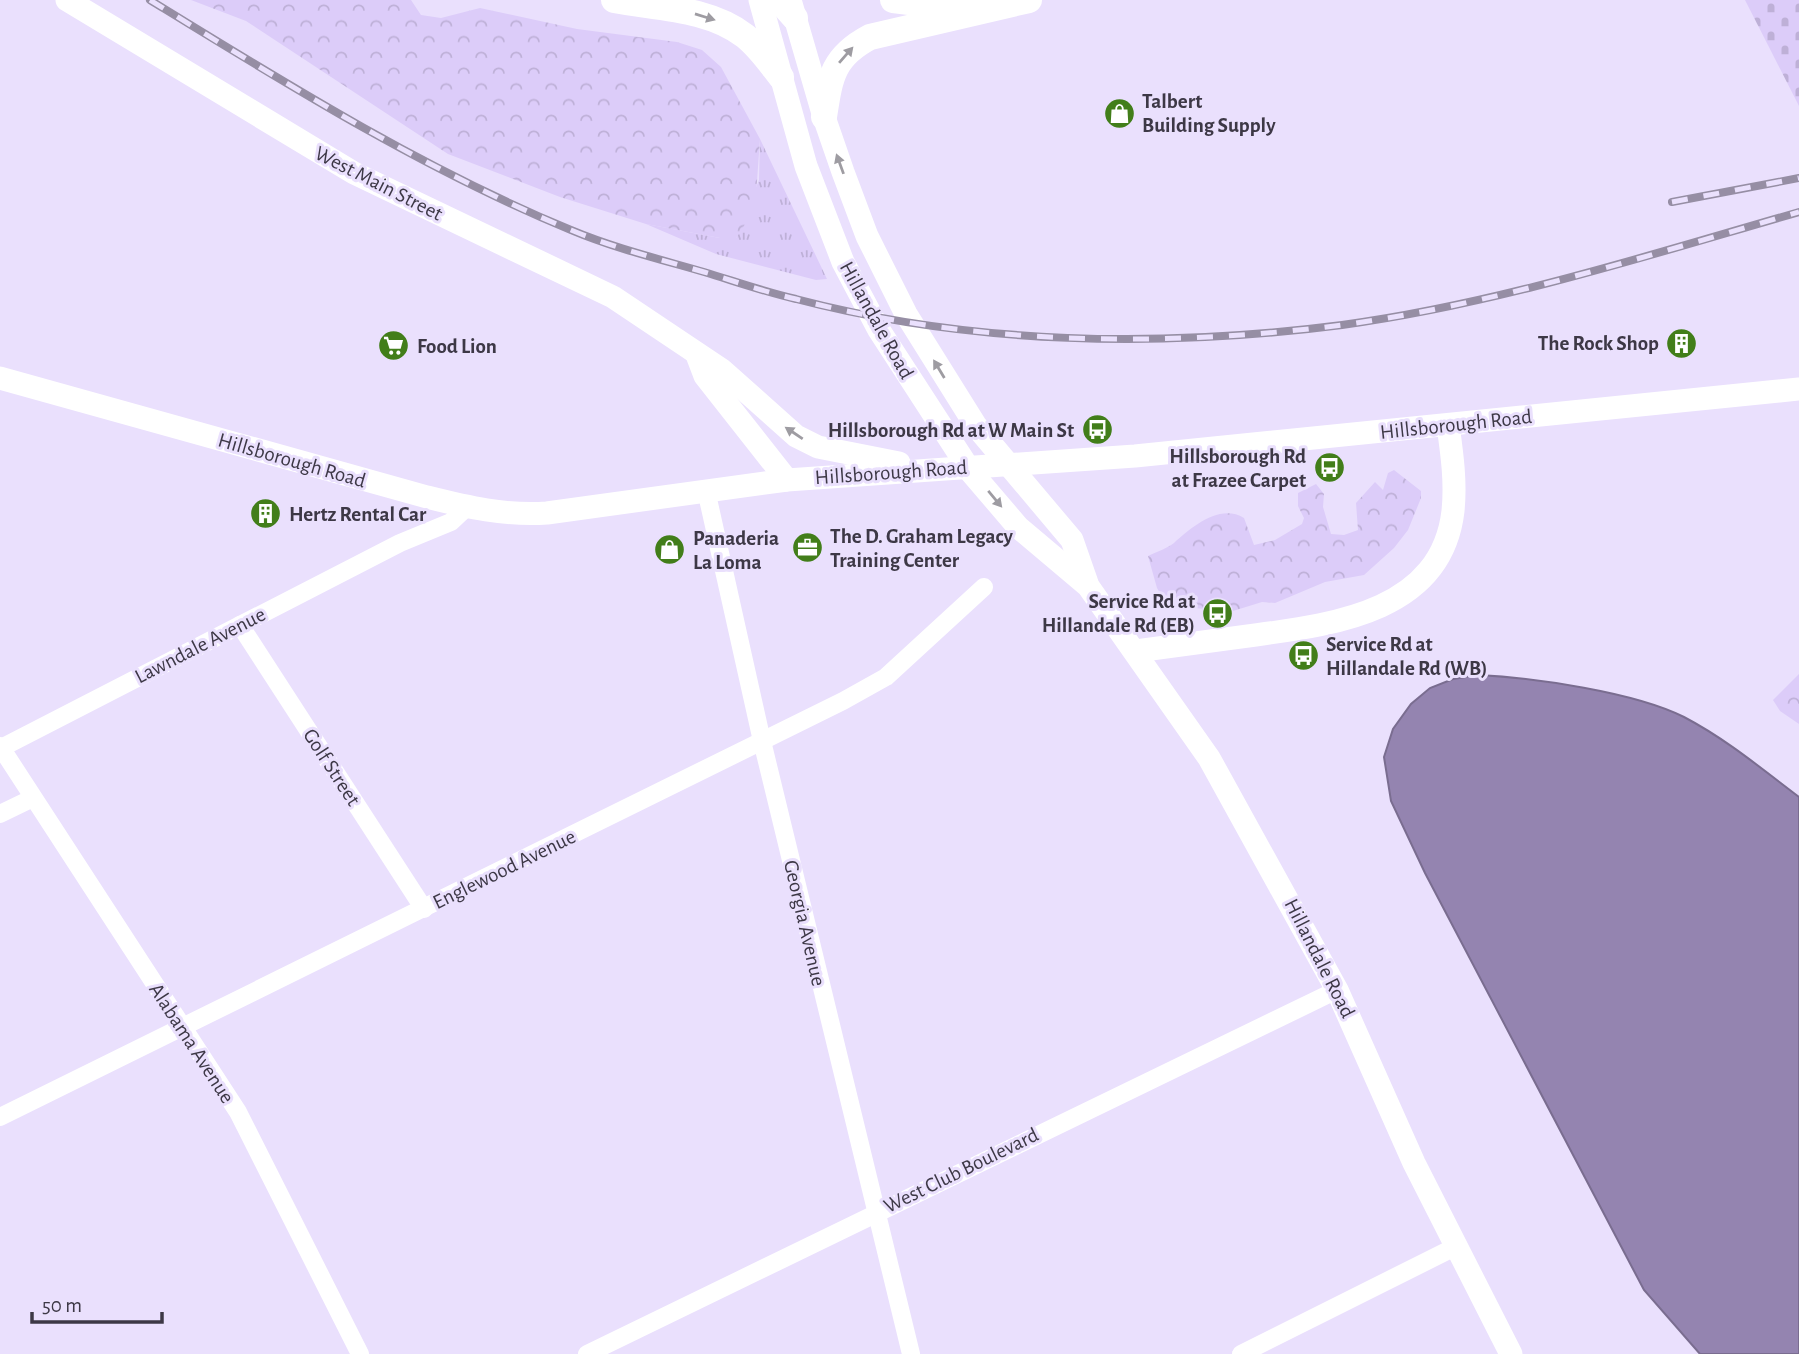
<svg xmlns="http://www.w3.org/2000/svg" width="1799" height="1354" font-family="'Alegreya Sans',sans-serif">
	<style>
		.grass { fill: url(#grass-tufts) }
		.forest { fill: url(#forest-crowns) }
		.cemetery { fill: url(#cemetery-stones) }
		.water { fill: #9484b0; stroke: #7a6d90; stroke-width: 2 }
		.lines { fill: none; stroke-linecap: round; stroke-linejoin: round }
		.minor { stroke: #fff; stroke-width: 18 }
		.major { stroke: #fff; stroke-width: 23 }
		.highway { stroke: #fff; stroke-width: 26 }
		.rail-casing { stroke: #968ea4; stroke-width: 8 }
		.rail { stroke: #eae0fd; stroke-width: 5; stroke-dasharray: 16; stroke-linecap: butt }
		.oneway { fill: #9e9ca2 }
		.labels { text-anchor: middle; stroke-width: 6; stroke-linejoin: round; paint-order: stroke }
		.poi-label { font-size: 21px; font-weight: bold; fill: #3d3846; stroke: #eae0fd; text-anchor: start }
		.street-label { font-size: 21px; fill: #3d3846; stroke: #eae0fd }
	</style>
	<defs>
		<pattern id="grass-tufts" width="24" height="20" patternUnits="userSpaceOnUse" patternTransform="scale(1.75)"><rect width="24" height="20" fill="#dcccf9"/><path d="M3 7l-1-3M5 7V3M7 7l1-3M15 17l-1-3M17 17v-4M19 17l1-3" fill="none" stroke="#beb0d7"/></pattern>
		<pattern id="forest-crowns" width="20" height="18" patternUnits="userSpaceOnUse" patternTransform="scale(1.75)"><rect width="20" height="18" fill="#dcccf9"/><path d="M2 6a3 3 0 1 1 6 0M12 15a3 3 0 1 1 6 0" fill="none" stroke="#beb0d7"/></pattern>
		<pattern id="cemetery-stones" width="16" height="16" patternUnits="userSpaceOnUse" patternTransform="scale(1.75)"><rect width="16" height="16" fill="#dcccf9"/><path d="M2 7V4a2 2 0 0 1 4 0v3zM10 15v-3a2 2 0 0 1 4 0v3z" fill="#beb0d7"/></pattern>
	</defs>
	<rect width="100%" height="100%" fill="#eae0fd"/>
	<!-- grass -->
	<polygon class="grass" points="760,139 827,279 816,280 716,254 646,224 720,238 736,238 759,180"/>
	<!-- forest -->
	<g class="forest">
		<polygon points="191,0 411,0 421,15 441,18 480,8 577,29 677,42 702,50 721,67 760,139 755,209 736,238 720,238 646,224 560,197 448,154 246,21"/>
		<path d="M1394,470L1421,491V498L1408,530L1394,548L1364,575L1325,582L1275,603L1262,602L1233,611L1167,606L1157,588L1148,556C1156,552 1168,548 1174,543C1191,528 1219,503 1244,518L1254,545L1275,540L1302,524L1304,518L1298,506V493L1316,484L1324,494L1323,507L1331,534L1344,535L1358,530L1356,503L1375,482L1383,490L1388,473Z"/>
		<polygon points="1799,674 1799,724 1780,711 1773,700"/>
	</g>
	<!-- cemetery -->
	<polygon class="cemetery" points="1745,0 1799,0 1799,106"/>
	<!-- water -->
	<path class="water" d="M1479,675C1535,678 1634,692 1684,717C1726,739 1762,769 1799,797V1354H1700L1644,1290L1425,873L1391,801L1384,757L1393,729L1411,704L1430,688L1453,679Z"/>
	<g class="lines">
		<!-- minor -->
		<g class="minor">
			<polyline points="706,490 762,741 911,1354"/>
			<polyline points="240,625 424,909"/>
			<polyline points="0,746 238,1112 360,1354"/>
			<polyline points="1,748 400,543 451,522 467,507"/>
			<polyline points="0,814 33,798"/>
			<polyline points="0,1117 843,701 886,677 984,587"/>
			<polyline points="587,1354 1337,990"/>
			<polyline points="1241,1354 1455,1247"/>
		</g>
		<!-- major -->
		<g class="major">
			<polyline points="67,0 354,173 613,297 722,370 796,436 818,447 899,463"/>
			<polyline points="760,0 806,166 843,262 879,330 971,472 1018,527 1088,586 1209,758 1337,990 1414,1163 1511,1354"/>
			<polyline points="790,0 824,117 843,172 867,236 906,314 976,426 1072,540 1087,583"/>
			<polyline points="697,355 705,376 787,480"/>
			<path d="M0,378L427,497C467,507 505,516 547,513L787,480L1135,456L1799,389"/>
			<path d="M1136,651C1173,646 1211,641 1248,636C1329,625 1441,614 1453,511C1456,482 1452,454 1448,425"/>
		</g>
		<!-- highway -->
		<g class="highway">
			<path d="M614,0C657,8 709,8 745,36C759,47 770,63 781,77"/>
			<polyline points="779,0 795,18"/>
			<polyline points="893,0 934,5 964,2"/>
			<path d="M824,117C830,78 832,57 870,37L1029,0"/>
		</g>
		<defs>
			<g id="rail">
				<path d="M150,0C285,83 423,169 571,230C614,248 659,259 704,272C734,281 765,292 796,299C972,345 1162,348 1342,325C1497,304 1649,255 1799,212"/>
				<polyline points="1672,202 1799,178"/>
			</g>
		</defs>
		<!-- rail casing -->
		<use href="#rail" class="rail-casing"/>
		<!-- rail -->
		<use href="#rail" class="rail"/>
	</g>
	<!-- one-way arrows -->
	<defs><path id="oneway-solid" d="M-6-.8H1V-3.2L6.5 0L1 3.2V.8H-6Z" transform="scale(1.75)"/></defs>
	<g class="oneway">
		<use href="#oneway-solid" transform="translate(705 17) rotate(17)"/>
		<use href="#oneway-solid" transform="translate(846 55) rotate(-49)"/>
		<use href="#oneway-solid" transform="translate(840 164) rotate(-110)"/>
		<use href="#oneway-solid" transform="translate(939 369) rotate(-121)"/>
		<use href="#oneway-solid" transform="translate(794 433) rotate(-146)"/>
		<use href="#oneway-solid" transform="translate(995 499) rotate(50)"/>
	</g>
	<!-- icons -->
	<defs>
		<symbol id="shop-disc" viewBox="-11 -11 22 22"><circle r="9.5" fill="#427e1a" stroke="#eae0fd"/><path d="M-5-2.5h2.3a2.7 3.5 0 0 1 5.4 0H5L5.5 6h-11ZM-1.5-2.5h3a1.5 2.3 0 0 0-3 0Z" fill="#fff"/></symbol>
		<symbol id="building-disc" viewBox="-11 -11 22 22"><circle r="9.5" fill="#427e1a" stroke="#eae0fd"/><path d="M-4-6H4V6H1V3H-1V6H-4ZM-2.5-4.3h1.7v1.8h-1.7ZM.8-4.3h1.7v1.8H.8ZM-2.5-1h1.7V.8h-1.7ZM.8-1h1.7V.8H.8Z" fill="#fff"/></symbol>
		<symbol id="supermarket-disc" viewBox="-11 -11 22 22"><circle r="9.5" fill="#427e1a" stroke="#eae0fd"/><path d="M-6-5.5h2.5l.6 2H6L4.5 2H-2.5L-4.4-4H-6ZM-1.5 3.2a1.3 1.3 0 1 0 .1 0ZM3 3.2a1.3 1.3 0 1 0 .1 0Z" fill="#fff"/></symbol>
		<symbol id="bus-disc" viewBox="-11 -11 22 22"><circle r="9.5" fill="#427e1a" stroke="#eae0fd"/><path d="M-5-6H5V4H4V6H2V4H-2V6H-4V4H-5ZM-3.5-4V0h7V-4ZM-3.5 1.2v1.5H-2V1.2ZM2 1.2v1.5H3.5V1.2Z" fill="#fff"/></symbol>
		<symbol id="office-disc" viewBox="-11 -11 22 22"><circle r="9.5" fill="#427e1a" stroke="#eae0fd"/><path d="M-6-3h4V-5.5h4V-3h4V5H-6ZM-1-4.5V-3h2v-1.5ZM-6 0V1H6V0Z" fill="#fff"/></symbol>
	</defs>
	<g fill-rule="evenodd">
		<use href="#shop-disc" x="1102" y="96" width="35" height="35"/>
		<use href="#building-disc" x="1664" y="326" width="35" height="35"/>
		<use href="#supermarket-disc" x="376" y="328" width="35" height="35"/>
		<use href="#bus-disc" x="1080" y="412" width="35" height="35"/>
		<use href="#bus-disc" x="1312" y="450" width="35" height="35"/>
		<use href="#building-disc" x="248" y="496" width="35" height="35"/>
		<use href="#office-disc" x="790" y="530" width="35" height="35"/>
		<use href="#shop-disc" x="652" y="532" width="35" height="35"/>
		<use href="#bus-disc" x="1200" y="596" width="35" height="35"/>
		<use href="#bus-disc" x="1286" y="638" width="35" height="35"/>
	</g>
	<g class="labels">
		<!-- poi labels -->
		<g class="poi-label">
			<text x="1142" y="108">Talbert<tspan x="1142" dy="24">Building Supply</tspan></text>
			<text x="1659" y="350" text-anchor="end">The Rock Shop</text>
			<text x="417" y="353">Food Lion</text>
			<text x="1074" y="437" text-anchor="end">Hillsborough Rd at W Main St</text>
			<text x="1306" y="463" text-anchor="end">Hillsborough Rd<tspan x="1306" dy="24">at Frazee Carpet</tspan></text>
			<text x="289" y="521">Hertz Rental Car</text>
			<text x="830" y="543">The D. Graham Legacy<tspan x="830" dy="24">Training Center</tspan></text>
			<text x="693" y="545">Panaderia<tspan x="693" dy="24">La Loma</tspan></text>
			<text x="1195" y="608" text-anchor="end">Service Rd at<tspan x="1195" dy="24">Hillandale Rd (EB)</tspan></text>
			<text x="1326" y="651">Service Rd at<tspan x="1326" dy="24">Hillandale Rd (WB)</tspan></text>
		</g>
		<!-- street labels -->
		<g class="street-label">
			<text transform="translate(379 183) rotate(27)" y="7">West Main Street</text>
			<text transform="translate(877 320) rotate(61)" y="7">Hillandale Road</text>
			<text transform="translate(1456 424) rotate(-6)" y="7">Hillsborough Road</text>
			<text transform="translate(292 460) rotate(16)" y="7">Hillsborough Road</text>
			<text transform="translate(891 472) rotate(-4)" y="7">Hillsborough Road</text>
			<text transform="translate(200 645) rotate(-27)" y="7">Lawndale Avenue</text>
			<text transform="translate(332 767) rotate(57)" y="7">Golf Street</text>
			<text transform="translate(504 869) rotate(-26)" y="7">Englewood Avenue</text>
			<text transform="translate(805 923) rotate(77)" y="7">Georgia Avenue</text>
			<text transform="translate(1320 958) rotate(63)" y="7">Hillandale Road</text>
			<text transform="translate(192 1043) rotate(57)" y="7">Alabama Avenue</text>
			<text transform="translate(961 1170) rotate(-26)" y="7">West Club Boulevard</text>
		</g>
	</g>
	<!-- scale -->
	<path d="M32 1312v10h130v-10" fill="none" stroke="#3d3846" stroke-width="3.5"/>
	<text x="42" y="1312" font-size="21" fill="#3d3846" stroke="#eae0fd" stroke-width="5" paint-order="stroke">50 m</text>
</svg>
